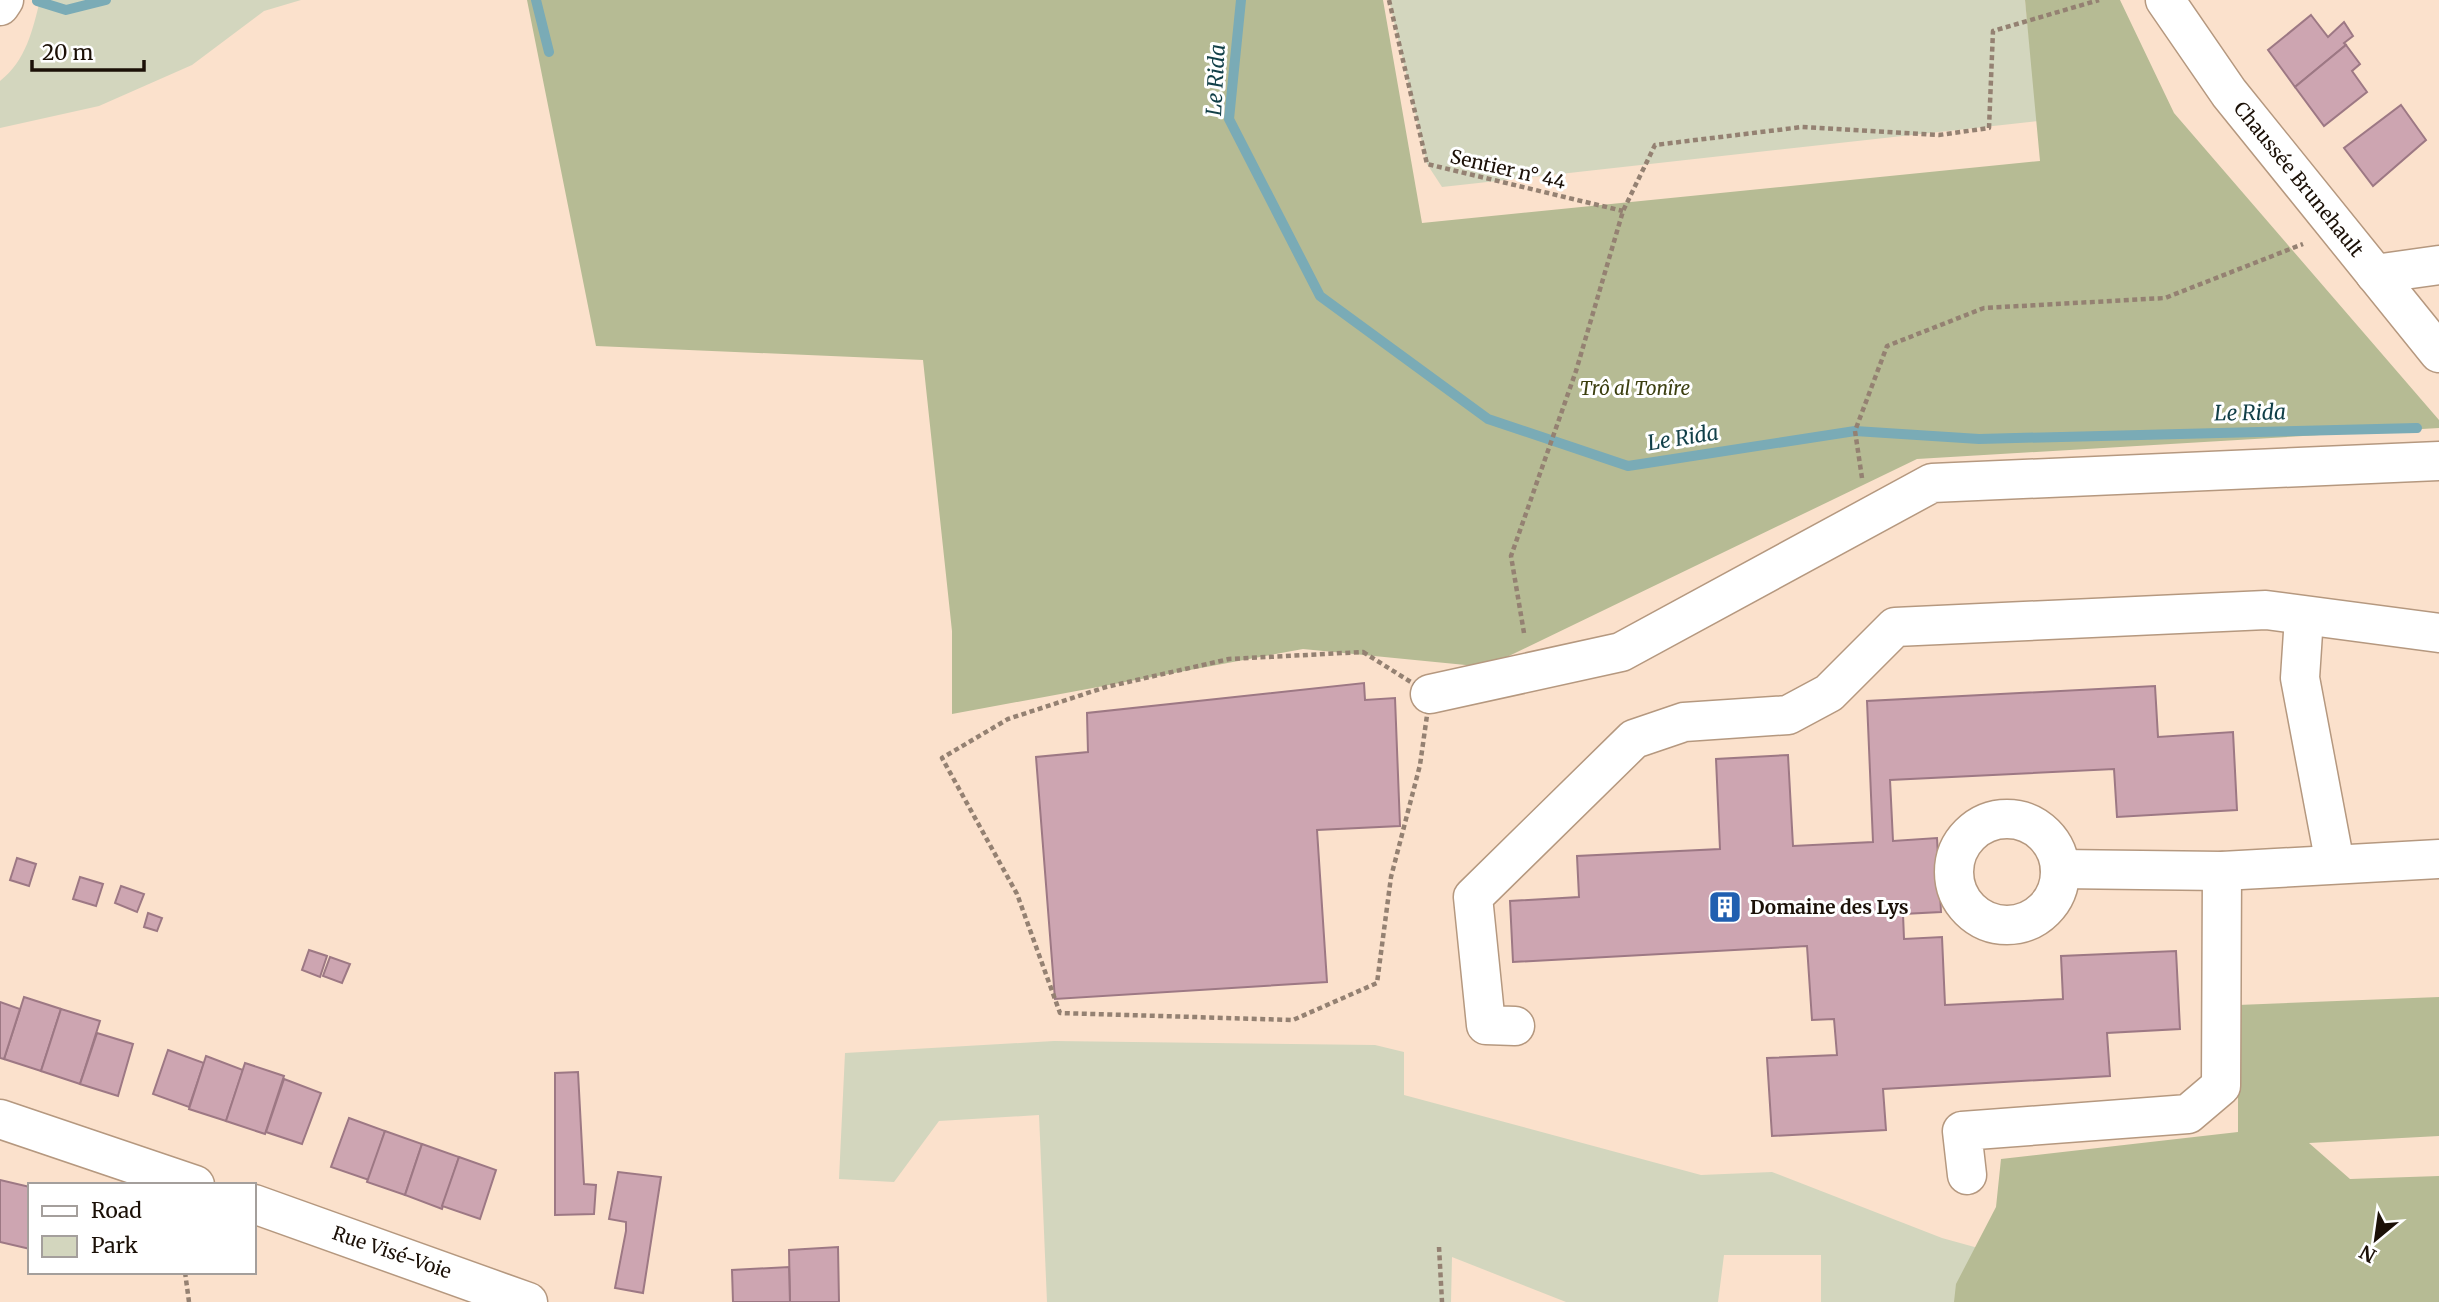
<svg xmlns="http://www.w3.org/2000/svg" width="2439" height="1302" font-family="Merriweather,serif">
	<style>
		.green { fill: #d3d6be }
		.forest { fill: #b6bb94 }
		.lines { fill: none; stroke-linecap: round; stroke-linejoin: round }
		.stream { stroke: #7aabb6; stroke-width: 10 }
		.building { fill: #cda5b1; stroke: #9d7884; stroke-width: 2 }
		.minor-casing { stroke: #b5987f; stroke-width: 41 }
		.path { stroke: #948172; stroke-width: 4.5; stroke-dasharray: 5 3.5; stroke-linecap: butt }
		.minor { stroke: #fff; stroke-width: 38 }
		.labels { text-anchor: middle; stroke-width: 6; stroke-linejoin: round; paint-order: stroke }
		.street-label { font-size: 19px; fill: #1b1007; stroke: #fff }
		.park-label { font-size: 19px; font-style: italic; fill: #3c3f10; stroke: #fff }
		.poi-label { font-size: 19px; font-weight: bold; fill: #1b1007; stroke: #fff; text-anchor: start }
		.water-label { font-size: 21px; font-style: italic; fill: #113f48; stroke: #fff }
	</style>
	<rect width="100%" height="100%" fill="#fbe1cc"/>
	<!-- green -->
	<g class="green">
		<path d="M40,0H301L264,11L192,65L99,106L0,128V81C26,61 33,29 40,0Z"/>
		<polygon points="1389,0 2025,0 2038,121 1442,187 1427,164"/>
		<polygon points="1054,1041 1375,1045 1404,1052 1404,1095 1701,1175 1772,1172 1942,1238 2172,1302 1821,1302 1821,1255 1724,1255 1718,1302 1566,1302 1452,1257 1451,1302 1047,1302 1039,1115 939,1121 894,1182 839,1179 845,1053"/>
	</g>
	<!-- forest -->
	<g class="forest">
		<polygon points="527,0 1383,0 1422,223 2040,161 2025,0 2120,0 2174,113 2439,420 2439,428 1917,459 1486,667 1303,649 952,714 952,631 923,360 596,346"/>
		<polygon points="2439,997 2439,1136 2309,1143 2350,1179 2439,1176 2439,1302 1954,1302 1956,1284 1996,1207 2001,1159 2238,1132 2238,1005"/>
	</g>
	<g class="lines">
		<!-- stream -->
		<g class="stream">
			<polyline points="536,0 549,52"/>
			<polyline points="1241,0 1229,119 1320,296 1488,419 1628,466 1855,431 1979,439 2417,428"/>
			<polyline points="37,1 66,10 106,0"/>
		</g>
	</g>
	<!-- building -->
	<g class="building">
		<polygon points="2311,15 2328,37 2344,22 2353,36 2344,43 2346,45 2295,87 2268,50"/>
		<polygon points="2346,45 2360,64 2352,71 2367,92 2324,126 2295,87"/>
		<polygon points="2401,105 2426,140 2373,186 2344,148"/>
		<polygon points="1364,683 1365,700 1395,698 1400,826 1317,830 1327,982 1055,999 1036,757 1088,752 1087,713"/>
		<polygon points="2155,686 2158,737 2233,732 2237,810 2117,817 2114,769 1890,780 1893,841 1937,838 1941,912 1903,914 1904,939 1942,937 1945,1005 2063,999 2061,956 2176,951 2180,1029 2107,1033 2110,1076 1883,1089 1886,1130 1772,1136 1767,1058 1837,1055 1834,1019 1812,1020 1807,946 1513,962 1510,901 1579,897 1577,856 1720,849 1716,759 1788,755 1793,846 1873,842 1867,701"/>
		<polygon points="17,858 36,864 29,886 10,880"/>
		<polygon points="80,877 103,884 96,906 73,899"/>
		<polygon points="121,886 144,894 137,912 115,903"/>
		<polygon points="148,913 162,918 157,931 144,927"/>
		<polygon points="309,950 327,956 320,977 302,970"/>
		<polygon points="330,957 350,964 342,983 323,976"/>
		<polygon points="24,997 61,1009 41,1071 4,1059"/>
		<polygon points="0,1002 20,1009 4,1059 0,1058"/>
		<polygon points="61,1009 100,1021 80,1084 41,1071"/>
		<polygon points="97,1033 133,1044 118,1096 80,1084"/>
		<polygon points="168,1050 204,1063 189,1107 153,1094"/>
		<polygon points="206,1056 243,1070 226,1121 189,1109"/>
		<polygon points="245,1063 284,1076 265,1134 226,1121"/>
		<polygon points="578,1072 584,1184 596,1185 594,1214 555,1215 555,1073"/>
		<polygon points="284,1079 321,1093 302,1144 266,1132"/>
		<polygon points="349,1118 385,1131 369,1180 331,1167"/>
		<polygon points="385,1131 422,1144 405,1195 367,1182"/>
		<polygon points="422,1144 459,1157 442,1209 405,1195"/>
		<polygon points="459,1157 496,1170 480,1219 442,1206"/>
		<polygon points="618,1172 661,1177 643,1293 615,1288 626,1231 626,1222 609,1219"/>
		<polygon points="0,1180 30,1187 30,1249 0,1242"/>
		<polygon points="838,1247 839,1302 790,1302 789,1250"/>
		<polygon points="789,1267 790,1302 733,1302 732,1270"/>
	</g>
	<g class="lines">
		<defs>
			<g id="minor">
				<polyline points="2165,0 2229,93 2439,353"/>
				<polyline points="0,6 4,0"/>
				<polyline points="2375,274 2439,265"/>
				<polyline points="2304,617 2300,678 2335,864"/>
				<polyline points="1430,694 1621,652 1932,483 2439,461"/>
				<circle cx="2007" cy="872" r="53"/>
				<polyline points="2060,869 2222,871 2439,859"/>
				<polyline points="1515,1026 1486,1025 1473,897 1634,739 1684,722 1788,715 1829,693 1895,627 2266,610 2439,633"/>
				<polyline points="0,1119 195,1185"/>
				<polyline points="1967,1175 1962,1131 2188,1114 2221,1086 2222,871"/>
				<polyline points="254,1204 528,1302"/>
			</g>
		</defs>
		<!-- minor casing -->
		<use href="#minor" class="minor-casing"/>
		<!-- path -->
		<g class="path">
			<polyline points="1389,0 1427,164 1623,211"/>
			<polyline points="1862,478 1855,431 1887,346 1984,308 2165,298 2303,244"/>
			<polyline points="1524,633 1511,556 1576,371 1623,211 1655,145 1802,127 1939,135 1989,128 1993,31 2099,0"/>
			<polygon points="1363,652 1430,694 1420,765 1391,877 1377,983 1293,1020 1060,1013 1017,894 942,758 1008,719 1106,687 1229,659"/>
			<polyline points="1439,1247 1442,1302"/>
			<polyline points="185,1272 189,1302"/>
		</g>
		<!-- minor -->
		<use href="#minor" class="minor"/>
	</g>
	<!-- icons -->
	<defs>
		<symbol id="building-square" viewBox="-11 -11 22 22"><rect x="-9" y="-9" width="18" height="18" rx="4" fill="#205fb0" stroke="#fff"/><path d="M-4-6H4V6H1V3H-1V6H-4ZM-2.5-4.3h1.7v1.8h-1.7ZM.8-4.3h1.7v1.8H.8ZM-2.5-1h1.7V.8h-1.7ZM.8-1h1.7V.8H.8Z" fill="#fff"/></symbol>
	</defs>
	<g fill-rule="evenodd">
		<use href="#building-square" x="1706" y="888" width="38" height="38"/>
	</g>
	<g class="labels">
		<!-- street labels -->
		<g class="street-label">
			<text transform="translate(1508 169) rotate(13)" y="7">Sentier n° 44</text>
			<text transform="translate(2299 179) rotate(51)" y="7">Chaussée Brunehault</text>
			<text transform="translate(392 1252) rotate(19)" y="7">Rue Visé-Voie</text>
		</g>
		<!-- park labels -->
		<g class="park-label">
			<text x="1635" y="395">Trô al Tonîre</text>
		</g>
		<!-- poi labels -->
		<g class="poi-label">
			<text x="1750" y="914">Domaine des Lys</text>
		</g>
		<!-- water labels -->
		<g class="water-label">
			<text transform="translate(1216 80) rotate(-87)" y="7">Le Rida</text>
			<text transform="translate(2250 413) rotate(-1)" y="7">Le Rida</text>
			<text transform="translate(1683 438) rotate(-9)" y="7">Le Rida</text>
		</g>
	</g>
	<!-- legend -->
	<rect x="28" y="1183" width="228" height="91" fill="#ffffff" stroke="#a49f9c" stroke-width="2"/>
	<rect x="42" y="1206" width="35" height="10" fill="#ffffff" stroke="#a49f9c" stroke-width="2"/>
	<text x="91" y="1218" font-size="21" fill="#1b1007">Road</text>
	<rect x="42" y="1236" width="35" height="21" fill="#d3d6be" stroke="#a49f9c" stroke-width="2"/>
	<text x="91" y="1253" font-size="21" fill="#1b1007">Park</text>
	<!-- north arrow -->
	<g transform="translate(2376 1239) rotate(209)" stroke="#ffffff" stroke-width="5" paint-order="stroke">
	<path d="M0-5L12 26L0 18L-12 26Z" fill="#1b1007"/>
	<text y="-10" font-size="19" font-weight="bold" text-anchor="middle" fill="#1b1007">N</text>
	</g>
	<!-- scale -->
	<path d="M32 60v10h112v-10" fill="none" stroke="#1b1007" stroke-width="3.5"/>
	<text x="42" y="60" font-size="21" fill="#1b1007" stroke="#ffffff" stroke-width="5" paint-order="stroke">20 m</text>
</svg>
